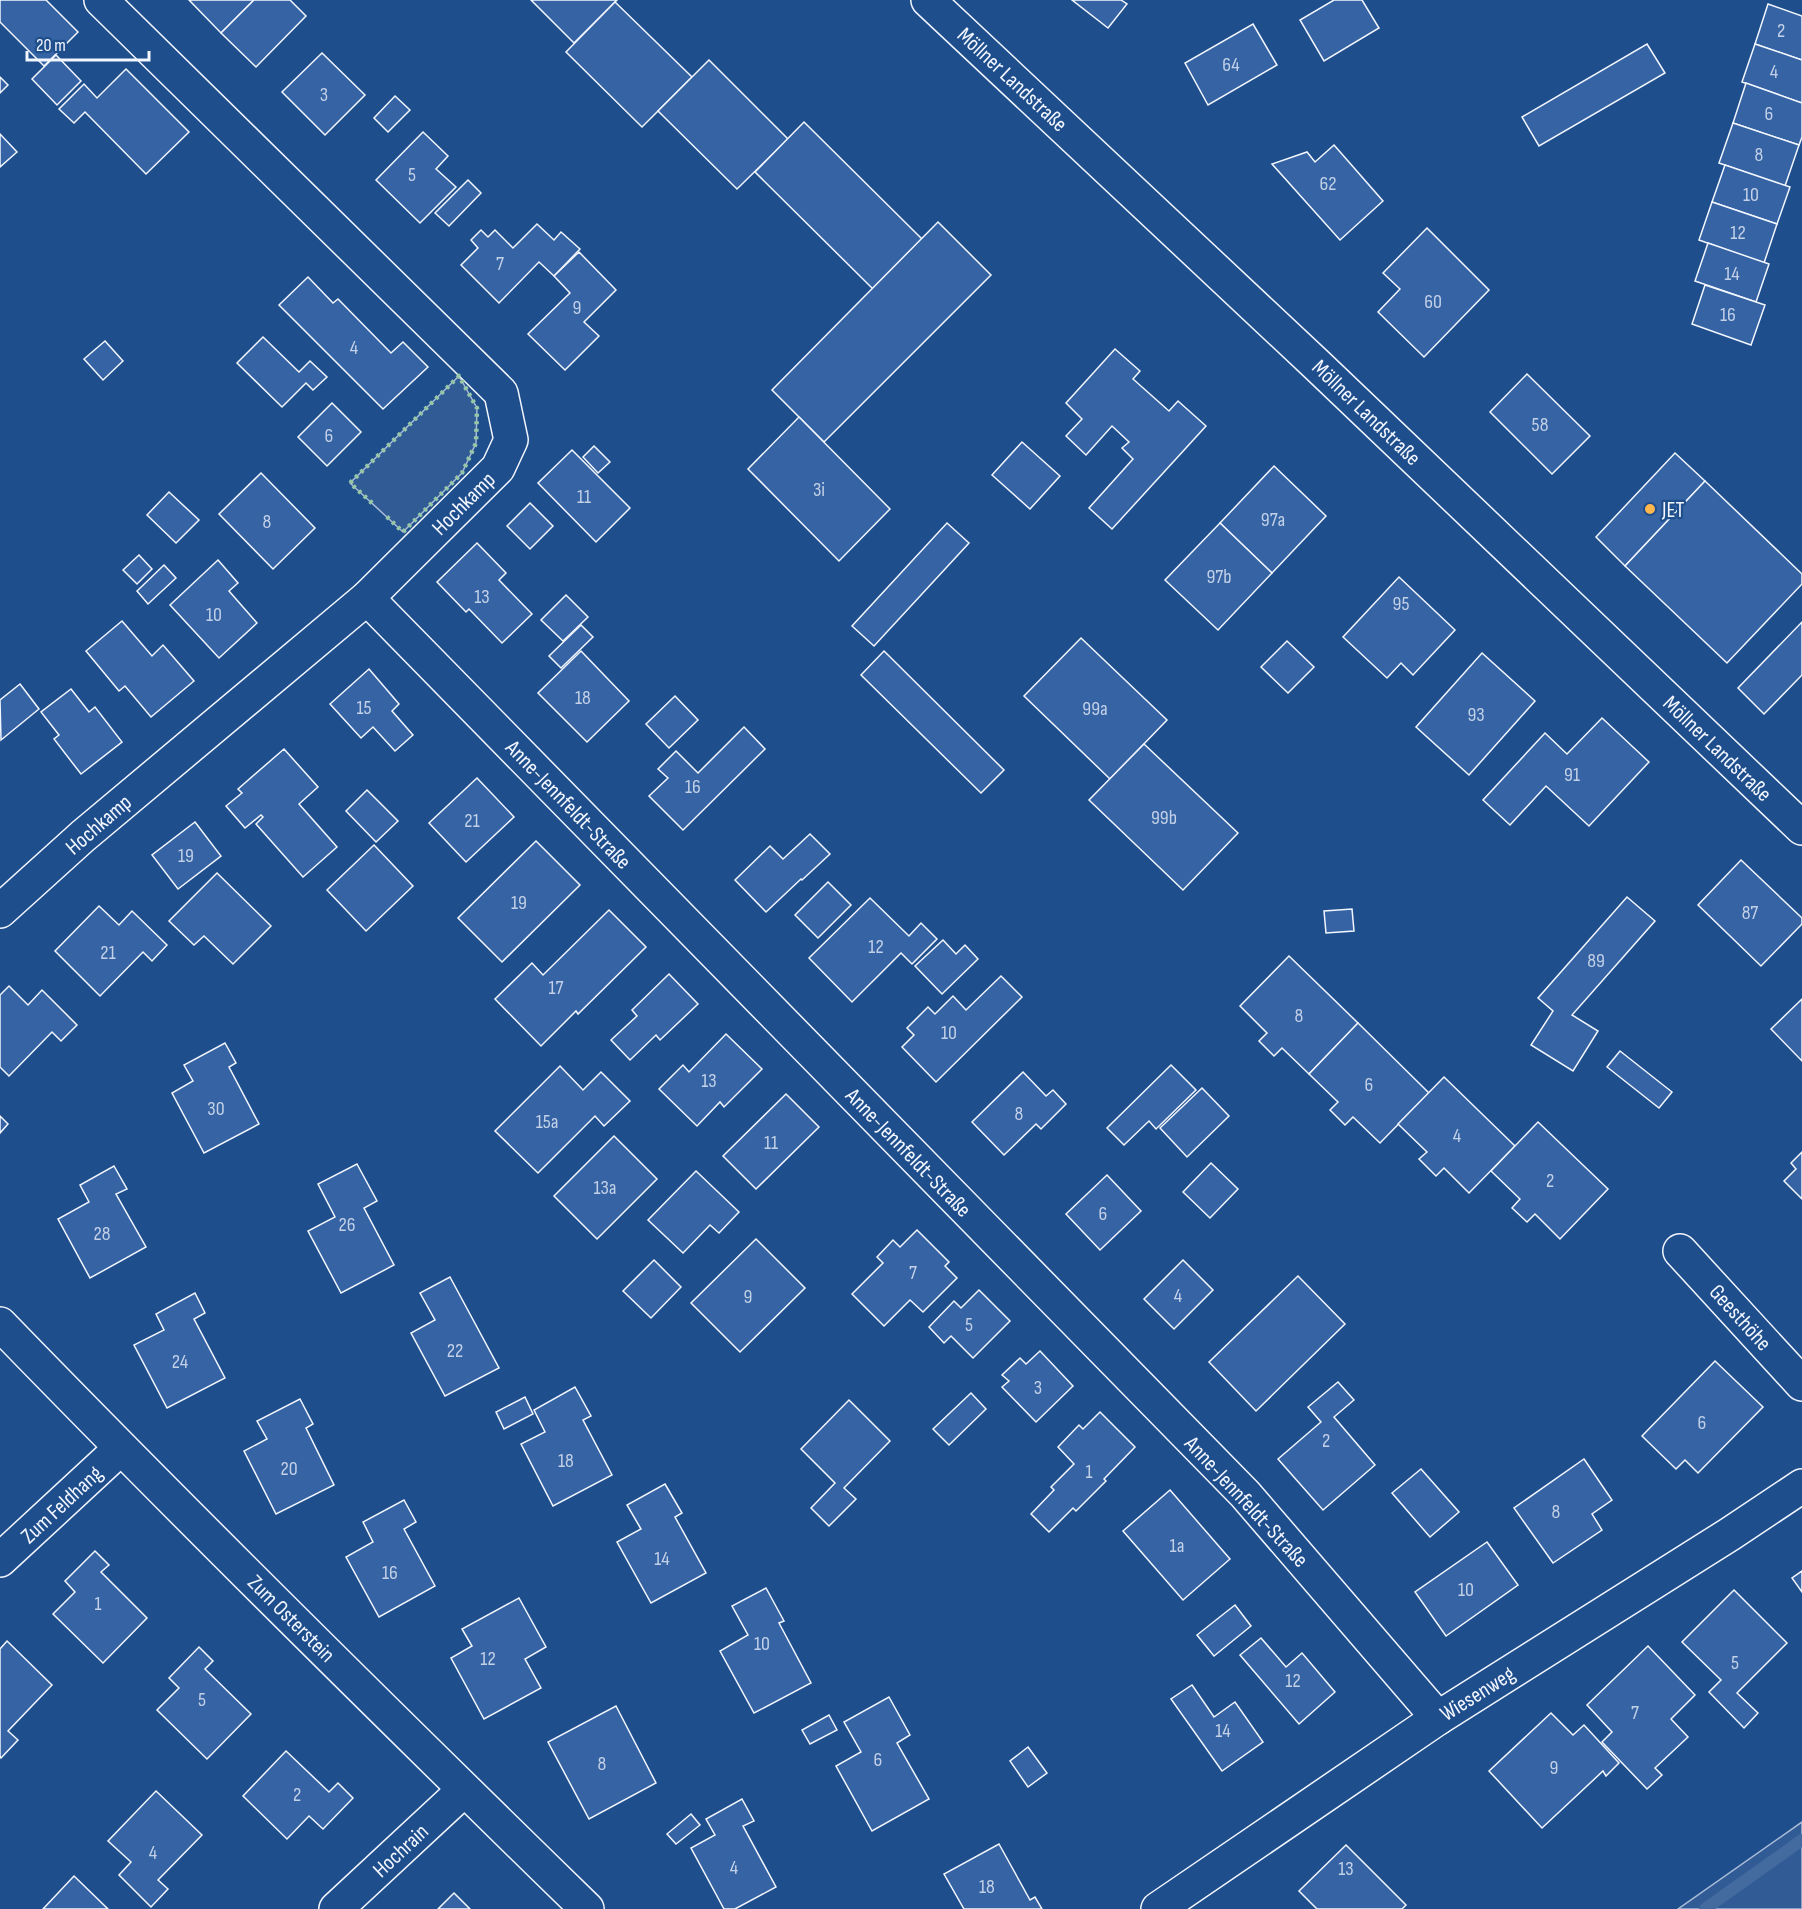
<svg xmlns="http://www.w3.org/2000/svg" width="1802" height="1909" font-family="'Sofia Sans Condensed',sans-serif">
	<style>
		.green { fill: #305b95; stroke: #a8bbd7; stroke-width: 1.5 }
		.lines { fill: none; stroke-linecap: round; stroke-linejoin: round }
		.stream { stroke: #446ba0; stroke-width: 12 }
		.building { fill: #3563a3; stroke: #f2f6ff; stroke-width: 1.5 }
		.minor-casing { stroke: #f2f6ff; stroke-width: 36 }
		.major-casing { stroke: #f2f6ff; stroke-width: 36 }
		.minor { stroke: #1f4e8c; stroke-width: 33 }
		.major { stroke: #1f4e8c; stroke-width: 33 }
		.hedge { stroke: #97c8a6; stroke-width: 4.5; stroke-dasharray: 3 4.5; stroke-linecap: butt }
		.poi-dot { fill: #ffb74d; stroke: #1f4e8c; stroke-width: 2 }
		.labels { text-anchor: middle; stroke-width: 4.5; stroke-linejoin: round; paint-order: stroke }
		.number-label { font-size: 20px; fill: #c3d1e8 }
		.street-label { font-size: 22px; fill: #f2f6ff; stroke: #1f4e8c }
		.poi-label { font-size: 22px; fill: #f2f6ff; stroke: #1f4e8c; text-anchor: start }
	</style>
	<rect width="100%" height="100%" fill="#1f4e8c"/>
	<!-- green -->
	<g class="green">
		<polygon points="459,376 477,408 476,443 462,473 403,532 350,483"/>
		<polygon points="1802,1822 1802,1909 1678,1909"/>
	</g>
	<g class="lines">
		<!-- stream -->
		<polyline class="stream" points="1705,1909 1802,1840"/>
	</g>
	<!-- building -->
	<g class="building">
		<polygon points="0,0 46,0 78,32 44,66 0,22"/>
		<polygon points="189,0 254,0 221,33"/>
		<polygon points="254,0 290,0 306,16 256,67 221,33"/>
		<polygon points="531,0 617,0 574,43"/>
		<polygon points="1072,0 1121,0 1127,4 1108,28"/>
		<polygon points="1334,0 1362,0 1379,28 1324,61 1300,20"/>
		<polygon points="615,2 692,77 642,127 566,52"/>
		<polygon points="1768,4 1802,16 1802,60 1755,44"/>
		<polygon points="1253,24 1277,65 1208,105 1185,63"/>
		<polygon points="1647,44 1665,73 1539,146 1522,117"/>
		<polygon points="1755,44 1802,60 1802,103 1742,82"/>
		<polygon points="322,53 365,95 325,135 282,92"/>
		<polygon points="56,55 81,81 57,105 32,79"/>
		<polygon points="709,60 788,139 737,189 658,111"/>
		<polygon points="126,69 189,132 146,174 85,112 74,123 59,109 84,84 97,98"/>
		<polygon points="0,77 8,85 0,93"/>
		<polygon points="1746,83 1802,103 1802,137 1799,145 1733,123"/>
		<polygon points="395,96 410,110 388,132 374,118"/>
		<polygon points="804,122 922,239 873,289 755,172"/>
		<polygon points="1733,123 1799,145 1785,186 1719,163"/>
		<polygon points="423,132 448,156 436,169 456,187 420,223 376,180"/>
		<polygon points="0,134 17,152 0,167"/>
		<polygon points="1334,145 1383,201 1340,240 1272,164 1307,152 1315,162"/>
		<polygon points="1725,165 1790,187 1777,224 1712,202"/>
		<polygon points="468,180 481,193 449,226 435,213"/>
		<polygon points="1712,202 1777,224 1764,263 1699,240"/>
		<polygon points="938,222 991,275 824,442 772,390"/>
		<polygon points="537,224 554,240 561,232 580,249 554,276 539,262 499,303 461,265 478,248 471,240 481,230 488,237 495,230 513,248"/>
		<polygon points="1427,228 1489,290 1424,357 1378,312 1400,289 1383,273"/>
		<polygon points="1708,243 1769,264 1756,302 1695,281"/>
		<polygon points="579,252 616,290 584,322 599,336 565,370 528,334 570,293 554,276"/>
		<polygon points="308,277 333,303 338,299 391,353 403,342 428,367 383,409 279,305"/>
		<polygon points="1705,285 1765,305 1751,345 1692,324"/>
		<polygon points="263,337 299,372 310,361 327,377 313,390 306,383 282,407 237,363"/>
		<polygon points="105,341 123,361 103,380 84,359"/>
		<polygon points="1115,349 1140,371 1133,379 1169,411 1178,401 1206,426 1112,529 1089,508 1133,459 1122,448 1129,442 1112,426 1086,455 1066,436 1082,419 1066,403"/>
		<polygon points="1527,374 1590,436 1552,474 1490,412"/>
		<polygon points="332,403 361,432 327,466 298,437"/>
		<polygon points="799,417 890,509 839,561 748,469"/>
		<polygon points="1022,442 1060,476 1030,509 992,475"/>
		<polygon points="594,446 610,462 598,473 583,457"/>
		<polygon points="572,450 630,508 596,542 538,483"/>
		<polygon points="1675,453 1705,481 1625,566 1596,537"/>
		<polygon points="1274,466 1326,516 1272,573 1220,523"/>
		<polygon points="261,473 315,528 273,569 219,514"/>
		<polygon points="1705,481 1802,574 1802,584 1727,663 1625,566"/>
		<polygon points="169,492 199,520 176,543 147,515"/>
		<polygon points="530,503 553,526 530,549 507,526"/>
		<polygon points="947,523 969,543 874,646 852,626"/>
		<polygon points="1220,523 1272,573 1218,630 1165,580"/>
		<polygon points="477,543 506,573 499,580 532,614 502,643 469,609 466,612 437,582"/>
		<polygon points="139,555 152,569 137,584 123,570"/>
		<polygon points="218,560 238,583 229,591 257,623 219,658 170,605"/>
		<polygon points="164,565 176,578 148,604 137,591"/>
		<polygon points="1399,577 1455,630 1413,675 1401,663 1387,678 1343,637"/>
		<polygon points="566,595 588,617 563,641 541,620"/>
		<polygon points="122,621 152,656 163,645 194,681 151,717 125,686 119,691 86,651"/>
		<polygon points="1802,622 1802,675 1764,714 1738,688"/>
		<polygon points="581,625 593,637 561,668 549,656"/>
		<polygon points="1081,638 1167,720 1110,779 1024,696"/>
		<polygon points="1287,641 1314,667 1288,693 1261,667"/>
		<polygon points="581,651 629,701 587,742 538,693"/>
		<polygon points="884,651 1004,770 981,793 861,675"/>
		<polygon points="1482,653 1535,701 1469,775 1416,727"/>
		<polygon points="369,669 399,704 392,711 413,735 395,751 373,727 361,738 330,704"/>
		<polygon points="20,684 39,709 1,740 0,700"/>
		<polygon points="71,689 89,712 95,707 122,742 81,774 54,739 59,735 41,712"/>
		<polygon points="675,696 698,720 669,748 646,724"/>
		<polygon points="1602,718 1649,762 1589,826 1546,786 1510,825 1483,800 1545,733 1567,754"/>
		<polygon points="744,727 765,749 683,830 649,796 668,778 658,769 676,751 698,773"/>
		<polygon points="1144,744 1238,833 1183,890 1089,800"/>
		<polygon points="284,749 318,787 299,804 337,847 303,877 256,824 263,817 261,815 245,828 226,806 242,793 238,789"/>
		<polygon points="477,778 514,817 466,862 429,823"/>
		<polygon points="367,790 398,821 376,842 346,811"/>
		<polygon points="195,822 221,856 178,889 152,855"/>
		<polygon points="810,834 830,854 802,880 801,879 766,912 735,880 770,846 783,859"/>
		<polygon points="536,841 580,885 502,962 458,918"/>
		<polygon points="374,845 413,886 366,931 327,890"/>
		<polygon points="1741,860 1802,918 1802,924 1761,966 1698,905"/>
		<polygon points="217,873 271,926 233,964 204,936 194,945 169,921"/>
		<polygon points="828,882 851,905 818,938 795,915"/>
		<polygon points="1627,897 1655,921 1572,1015 1598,1031 1573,1071 1531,1045 1553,1011 1538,998"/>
		<polygon points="870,898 909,936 921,923 937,939 912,964 901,953 852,1002 809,958"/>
		<polygon points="99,906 119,925 132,911 167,945 152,961 143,952 100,996 55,951"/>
		<polygon points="1352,909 1354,931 1326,933 1324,911"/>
		<polygon points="609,910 646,947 578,1014 576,1011 541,1046 495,999 532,963 543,975"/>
		<polygon points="943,940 956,954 965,945 978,959 942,994 915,966"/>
		<polygon points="1289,956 1358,1023 1309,1074 1282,1048 1274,1056 1259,1041 1267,1033 1240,1006"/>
		<polygon points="669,974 698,1004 660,1040 656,1035 630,1060 611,1040 637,1016 632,1010"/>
		<polygon points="1001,976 1022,997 936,1082 902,1047 914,1035 907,1028 928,1007 935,1014 953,996 966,1010"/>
		<polygon points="9,986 28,1005 42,990 77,1025 61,1041 52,1032 9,1076 0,1067 0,995"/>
		<polygon points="1802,999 1802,1061 1771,1029"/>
		<polygon points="1358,1023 1429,1093 1380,1143 1353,1117 1345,1125 1330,1110 1338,1102 1309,1074"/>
		<polygon points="726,1034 762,1069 724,1107 720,1102 697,1126 659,1089 683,1065 689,1072"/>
		<polygon points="225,1043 236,1063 229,1067 259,1124 204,1153 172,1093 193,1081 184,1065"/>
		<polygon points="1620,1051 1672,1092 1659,1108 1607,1067"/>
		<polygon points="1171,1065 1196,1090 1156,1129 1149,1121 1124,1145 1107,1128"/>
		<polygon points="560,1066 583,1090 601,1072 630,1101 604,1126 595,1116 538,1173 495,1131"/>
		<polygon points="1023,1072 1046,1096 1053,1090 1066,1104 1041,1129 1036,1124 1004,1155 972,1122"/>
		<polygon points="1444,1077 1515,1146 1469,1193 1444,1168 1436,1176 1419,1159 1427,1152 1398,1124"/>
		<polygon points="1202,1088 1229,1116 1187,1157 1160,1128"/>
		<polygon points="786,1094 819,1127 756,1189 723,1156"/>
		<polygon points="0,1116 8,1124 0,1133"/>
		<polygon points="1538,1122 1608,1189 1560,1239 1535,1214 1527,1222 1512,1208 1520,1199 1491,1171"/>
		<polygon points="614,1136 657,1179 597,1239 554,1196"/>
		<polygon points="1802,1152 1802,1199 1784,1181 1796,1169 1791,1163"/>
		<polygon points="1211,1163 1238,1189 1210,1218 1183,1192"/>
		<polygon points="357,1164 377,1201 364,1208 394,1265 341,1293 308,1231 335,1217 318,1184"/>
		<polygon points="114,1166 127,1189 116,1194 146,1247 90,1278 58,1219 89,1202 80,1185"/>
		<polygon points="696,1171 739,1212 719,1233 710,1225 683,1253 648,1220"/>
		<polygon points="1107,1175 1141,1211 1100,1250 1066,1214"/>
		<polygon points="917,1230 949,1262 945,1266 957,1278 923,1312 910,1300 884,1326 852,1294 883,1263 877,1257 893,1240 900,1247"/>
		<polygon points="756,1239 805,1288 740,1352 691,1303"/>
		<polygon points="654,1260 681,1287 651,1318 623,1291"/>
		<polygon points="1183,1260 1213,1290 1174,1329 1144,1299"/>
		<polygon points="1298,1276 1345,1324 1256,1411 1209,1362"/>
		<polygon points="450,1277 499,1368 445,1396 411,1333 435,1320 420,1293"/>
		<polygon points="979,1290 1010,1321 973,1358 951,1336 944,1343 929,1327 954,1301 961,1308"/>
		<polygon points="195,1293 205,1313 194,1319 225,1378 167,1408 134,1345 164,1330 156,1314"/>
		<polygon points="1040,1351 1073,1386 1036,1422 1002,1387 1009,1381 1002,1375 1020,1358 1026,1364"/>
		<polygon points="1715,1361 1763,1407 1698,1473 1685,1460 1676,1469 1642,1436"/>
		<polygon points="1338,1382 1354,1400 1334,1417 1375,1465 1323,1510 1278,1459 1321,1422 1308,1407"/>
		<polygon points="575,1387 591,1416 583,1420 612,1475 553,1506 521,1444 545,1432 534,1410"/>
		<polygon points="971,1393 986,1409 949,1445 933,1429"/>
		<polygon points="525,1397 533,1414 504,1429 496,1412"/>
		<polygon points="300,1399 313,1424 306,1428 334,1485 276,1514 244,1451 267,1439 257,1421"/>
		<polygon points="849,1400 890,1441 844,1488 856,1499 829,1526 811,1508 835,1483 801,1449"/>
		<polygon points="1100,1412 1135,1447 1104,1479 1106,1481 1076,1511 1073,1508 1049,1532 1031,1514 1054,1490 1051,1487 1074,1464 1058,1447 1079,1425 1083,1429"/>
		<polygon points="1584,1459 1612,1500 1592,1514 1602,1530 1553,1563 1514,1508"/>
		<polygon points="1421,1469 1459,1512 1430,1537 1392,1493"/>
		<polygon points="665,1484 682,1513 675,1517 706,1573 651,1603 617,1542 641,1529 627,1505"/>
		<polygon points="1170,1490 1230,1559 1183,1600 1123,1531"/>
		<polygon points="404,1500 416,1522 404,1529 435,1586 379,1617 346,1557 373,1542 363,1522"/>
		<polygon points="1487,1542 1518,1585 1446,1636 1415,1592"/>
		<polygon points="95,1551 109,1565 101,1572 147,1618 103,1663 53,1614 75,1592 65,1581"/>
		<polygon points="1802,1571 1802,1592 1792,1578"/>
		<polygon points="766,1588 784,1621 779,1623 811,1683 754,1713 720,1651 748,1635 732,1606"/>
		<polygon points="1734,1590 1787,1643 1737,1693 1758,1713 1744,1728 1709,1692 1721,1680 1682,1642"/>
		<polygon points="519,1598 546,1647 525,1659 541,1688 484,1719 451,1658 472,1646 462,1629"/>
		<polygon points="1235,1605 1251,1626 1214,1656 1197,1635"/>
		<polygon points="1261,1638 1286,1667 1302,1653 1335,1692 1299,1724 1240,1655"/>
		<polygon points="7,1641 52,1685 8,1731 18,1740 1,1758 0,1756 0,1649"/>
		<polygon points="1648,1646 1695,1695 1671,1719 1688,1737 1655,1768 1662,1775 1647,1789 1602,1742 1612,1732 1587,1705"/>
		<polygon points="199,1647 213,1661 205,1669 251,1714 207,1759 157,1710 179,1688 169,1678"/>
		<polygon points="1192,1685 1214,1717 1235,1702 1263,1742 1222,1771 1171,1699"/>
		<polygon points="889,1697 910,1735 897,1743 929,1799 872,1831 836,1766 861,1752 844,1722"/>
		<polygon points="616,1706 656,1783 589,1819 548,1742"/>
		<polygon points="1551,1713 1573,1735 1584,1725 1619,1763 1606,1776 1603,1771 1542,1828 1489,1771"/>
		<polygon points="829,1715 837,1730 810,1744 802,1730"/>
		<polygon points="1028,1747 1047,1773 1028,1787 1010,1761"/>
		<polygon points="286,1751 329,1792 338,1783 353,1798 323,1829 309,1816 287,1839 243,1796"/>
		<polygon points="156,1791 202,1835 158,1880 168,1889 151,1907 119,1875 131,1862 108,1841"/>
		<polygon points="742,1799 754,1821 743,1826 776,1887 735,1909 724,1909 691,1848 715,1835 706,1819"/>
		<polygon points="691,1814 700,1825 676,1844 667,1834"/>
		<polygon points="999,1844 1030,1900 1035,1897 1042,1909 964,1909 944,1874"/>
		<polygon points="1346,1845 1406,1905 1402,1909 1317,1909 1299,1891"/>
		<polygon points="74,1876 108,1909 43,1909"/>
		<polygon points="454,1893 470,1909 438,1909"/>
	</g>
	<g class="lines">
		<defs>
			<g id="minor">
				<polyline points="367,598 1245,1494 1438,1718"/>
				<polyline points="0,911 83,836 367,598 498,468 511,440 501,393 101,0"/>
				<polyline points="1680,1251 1802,1384"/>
				<path d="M0,1324C192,1522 389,1716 587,1909"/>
				<polyline points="0,1560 121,1448"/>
				<polyline points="336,1909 464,1790"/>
				<polyline points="1158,1909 1438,1718 1730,1534 1802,1486"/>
			</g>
			<polyline id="major" points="928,0 1317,365 1802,828"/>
		</defs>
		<!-- minor casing -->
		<use href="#minor" class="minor-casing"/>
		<!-- major casing -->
		<use href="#major" class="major-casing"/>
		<!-- minor -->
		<use href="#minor" class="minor"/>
		<!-- major -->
		<use href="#major" class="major"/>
		<!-- hedge -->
		<polyline class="hedge" points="372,503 350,483 459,376 477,408 476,443 462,473 403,532 384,514"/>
	</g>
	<!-- markers -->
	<circle class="poi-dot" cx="1650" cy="509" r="6"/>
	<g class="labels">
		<!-- number labels -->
		<g class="number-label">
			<text x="1781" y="37">2</text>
			<text x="1231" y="71">64</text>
			<text x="1774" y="78">4</text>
			<text x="324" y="101">3</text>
			<text x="1769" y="120">6</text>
			<text x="1759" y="161">8</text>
			<text x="412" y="181">5</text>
			<text x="1328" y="190">62</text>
			<text x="1751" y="201">10</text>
			<text x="1738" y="239">12</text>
			<text x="500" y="270">7</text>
			<text x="1732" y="280">14</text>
			<text x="1433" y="308">60</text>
			<text x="577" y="314">9</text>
			<text x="1728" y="321">16</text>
			<text x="354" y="354">4</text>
			<text x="1540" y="431">58</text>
			<text x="329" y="442">6</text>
			<text x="819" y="496">3i</text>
			<text x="584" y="503">11</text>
			<text x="1273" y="526">97a</text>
			<text x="267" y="528">8</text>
			<text x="1219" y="583">97b</text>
			<text x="482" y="603">13</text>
			<text x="1401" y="610">95</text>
			<text x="214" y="621">10</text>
			<text x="583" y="704">18</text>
			<text x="364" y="714">15</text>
			<text x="1095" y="715">99a</text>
			<text x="1476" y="721">93</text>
			<text x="1572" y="781">91</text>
			<text x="693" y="793">16</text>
			<text x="1164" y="824">99b</text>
			<text x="472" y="827">21</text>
			<text x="186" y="862">19</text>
			<text x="519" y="909">19</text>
			<text x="1750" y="919">87</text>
			<text x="876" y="953">12</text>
			<text x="108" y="959">21</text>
			<text x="1596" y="967">89</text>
			<text x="556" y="994">17</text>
			<text x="1299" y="1022">8</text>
			<text x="949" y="1039">10</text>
			<text x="709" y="1087">13</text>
			<text x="1369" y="1091">6</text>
			<text x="216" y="1115">30</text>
			<text x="1019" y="1120">8</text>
			<text x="547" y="1128">15a</text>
			<text x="1457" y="1142">4</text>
			<text x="771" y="1149">11</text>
			<text x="1550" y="1187">2</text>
			<text x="605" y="1194">13a</text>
			<text x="1103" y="1220">6</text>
			<text x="347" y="1231">26</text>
			<text x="102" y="1240">28</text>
			<text x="913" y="1279">7</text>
			<text x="1178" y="1302">4</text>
			<text x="748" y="1303">9</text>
			<text x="969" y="1331">5</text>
			<text x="455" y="1357">22</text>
			<text x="180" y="1368">24</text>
			<text x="1038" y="1394">3</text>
			<text x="1702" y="1429">6</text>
			<text x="1326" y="1447">2</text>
			<text x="566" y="1467">18</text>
			<text x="289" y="1475">20</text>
			<text x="1089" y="1478">1</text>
			<text x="1556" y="1518">8</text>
			<text x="1177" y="1552">1a</text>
			<text x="662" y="1565">14</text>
			<text x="390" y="1579">16</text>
			<text x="1466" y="1596">10</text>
			<text x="98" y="1610">1</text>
			<text x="762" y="1650">10</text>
			<text x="488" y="1665">12</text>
			<text x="1735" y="1669">5</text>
			<text x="1293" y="1687">12</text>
			<text x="202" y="1706">5</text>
			<text x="1635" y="1719">7</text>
			<text x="1223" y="1737">14</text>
			<text x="878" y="1766">6</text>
			<text x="602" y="1770">8</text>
			<text x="1554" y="1774">9</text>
			<text x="297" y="1801">2</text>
			<text x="153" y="1859">4</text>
			<text x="734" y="1874">4</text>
			<text x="1346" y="1875">13</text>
			<text x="987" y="1893">18</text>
		</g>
		<!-- street labels -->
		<g class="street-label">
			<text transform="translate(1013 79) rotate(43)" y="8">Möllner Landstraße</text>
			<text transform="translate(1367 412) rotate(44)" y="8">Möllner Landstraße</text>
			<text transform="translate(463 503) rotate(-45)" y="8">Hochkamp</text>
			<text transform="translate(1718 748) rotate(44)" y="8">Möllner Landstraße</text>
			<text transform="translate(569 804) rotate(46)" y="8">Anne-Jennfeldt-Straße</text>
			<text transform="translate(98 824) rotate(-41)" y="8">Hochkamp</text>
			<text transform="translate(909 1152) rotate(46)" y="8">Anne-Jennfeldt-Straße</text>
			<text transform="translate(1741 1317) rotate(48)" y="8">Geesthöhe</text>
			<text transform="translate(1247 1501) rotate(47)" y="8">Anne-Jennfeldt-Straße</text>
			<text transform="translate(61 1504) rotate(-43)" y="8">Zum Feldhang</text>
			<text transform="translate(292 1618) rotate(45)" y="8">Zum Osterstein</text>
			<text transform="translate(1477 1693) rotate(-32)" y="8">Wiesenweg</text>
			<text transform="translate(400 1850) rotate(-43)" y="8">Hochrain</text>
		</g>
		<!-- poi labels -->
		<g class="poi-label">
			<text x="1662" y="517">JET</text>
		</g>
	</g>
	<!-- scale -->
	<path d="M27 51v9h122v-9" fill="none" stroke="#f2f6ff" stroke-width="3"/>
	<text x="36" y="51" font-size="18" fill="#f2f6ff" stroke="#1f4e8c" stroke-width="4.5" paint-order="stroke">20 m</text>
</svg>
